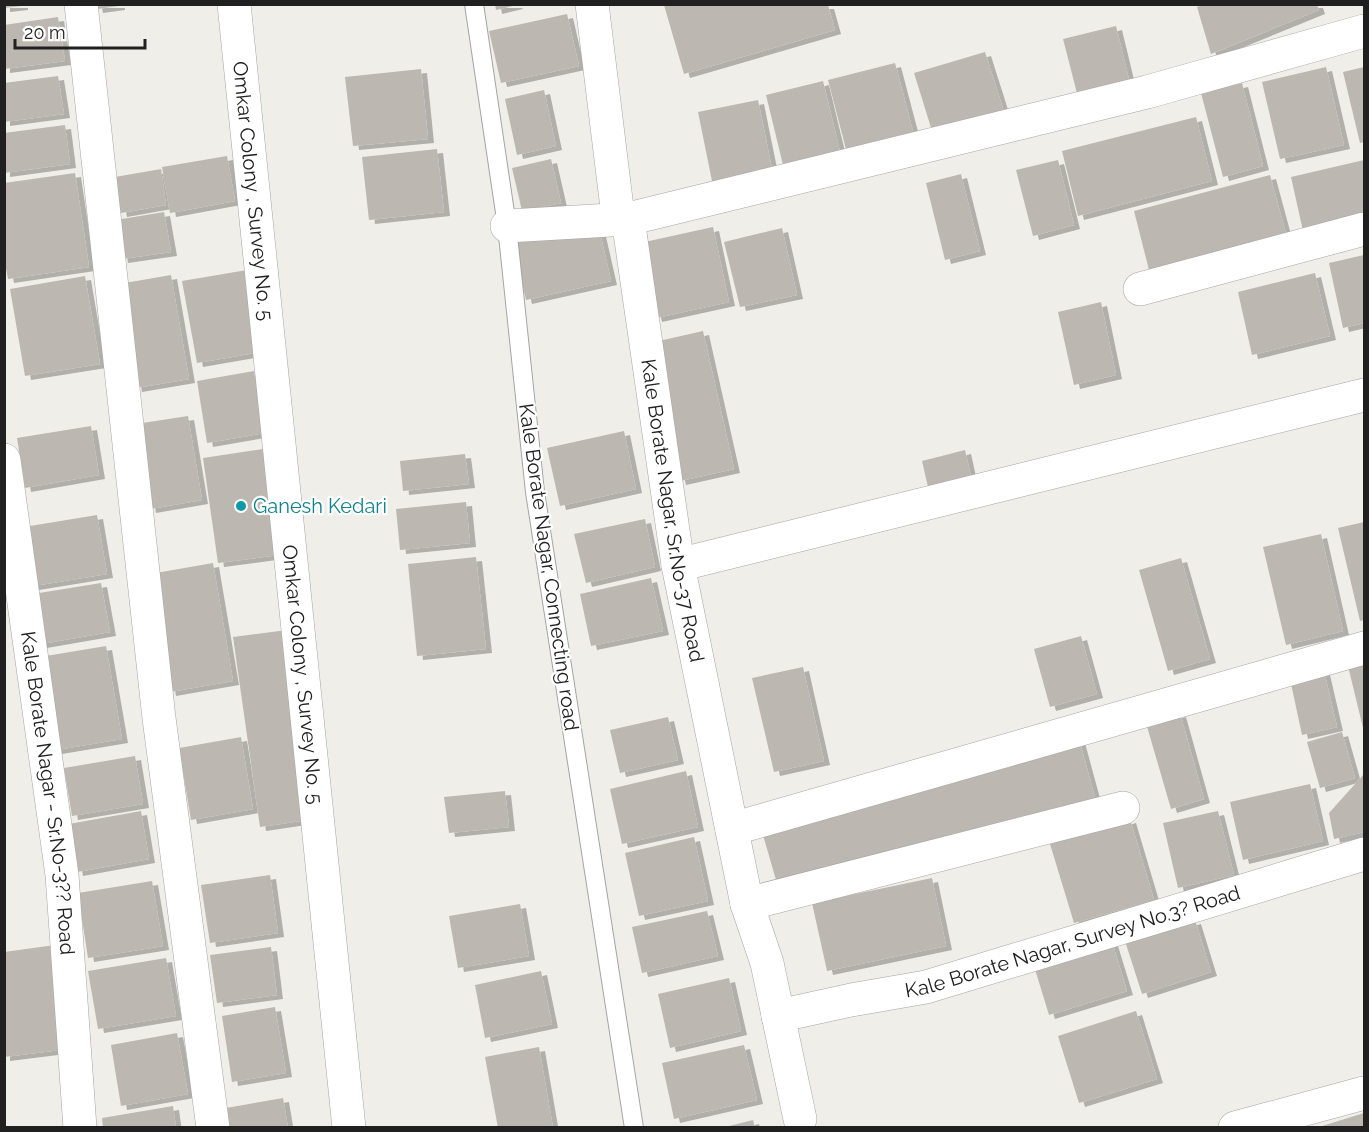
<svg xmlns="http://www.w3.org/2000/svg" width="1369" height="1132" font-family="Raleway,sans-serif">
	<style>
		.building { fill: #bdb7b1; filter: url(#shadow) }
		.lines { fill: none; stroke-linecap: round; stroke-linejoin: round }
		.service-casing { stroke: #a4a4a4; stroke-width: 20 }
		.minor-casing { stroke: #a4a4a4; stroke-width: 34 }
		.service { stroke: #fff; stroke-width: 18 }
		.minor { stroke: #fff; stroke-width: 33 }
		.culture-dot { fill: #0f9aa8; stroke: #fff; stroke-width: 2 }
		.labels { text-anchor: middle; stroke-width: 4.5; stroke-linejoin: round; paint-order: stroke }
		.street-label { font-size: 20px; fill: #202020; stroke: #fff }
		.culture-label { font-size: 20px; fill: #0d838f; stroke: #fff; text-anchor: start }
	</style>
	<defs>
		<filter id="shadow"><feDropShadow dx="6" dy="4" stdDeviation="0" flood-color="#0004"/></filter>
	</defs>
	<rect width="100%" height="100%" fill="#f0eee8"/>
	<!-- building -->
	<g class="building">
		<polygon points="4,4 22,4 22,6 4,8"/>
		<polygon points="96,4 119,4 119,6 97,9"/>
		<polygon points="495,4 516,4 517,5 496,10"/>
		<polygon points="1205,4 1317,4 1319,10 1211,54 1197,7"/>
		<polygon points="664,5 828,5 835,30 684,74"/>
		<polygon points="567,14 579,66 501,83 489,31"/>
		<polygon points="58,17 65,61 4,69 4,25"/>
		<polygon points="1116,26 1131,88 1079,101 1063,39"/>
		<polygon points="985,52 1004,112 933,134 914,73"/>
		<polygon points="895,63 915,139 848,157 828,80"/>
		<polygon points="1326,67 1344,145 1280,159 1262,82"/>
		<polygon points="1364,67 1364,142 1360,143 1343,72"/>
		<polygon points="421,69 428,139 353,146 345,77"/>
		<polygon points="58,76 64,114 4,122 4,83"/>
		<polygon points="823,81 841,156 784,169 766,95"/>
		<polygon points="1242,83 1263,166 1223,177 1201,93"/>
		<polygon points="544,90 556,146 517,155 505,99"/>
		<polygon points="758,100 773,174 713,186 698,112"/>
		<polygon points="1196,117 1212,181 1078,216 1062,151"/>
		<polygon points="65,125 70,164 4,173 4,133"/>
		<polygon points="437,149 444,212 369,220 362,157"/>
		<polygon points="227,156 235,201 170,213 162,167"/>
		<polygon points="551,159 561,203 522,211 512,168"/>
		<polygon points="1058,160 1074,225 1033,236 1016,170"/>
		<polygon points="1364,160 1364,216 1303,231 1291,177"/>
		<polygon points="161,169 166,205 121,213 115,177"/>
		<polygon points="75,173 89,267 8,279 4,258 4,183"/>
		<polygon points="961,174 980,251 945,260 926,183"/>
		<polygon points="1270,175 1287,238 1150,274 1134,211"/>
		<polygon points="164,212 171,252 122,259 116,220"/>
		<polygon points="598,224 611,281 526,300 513,243"/>
		<polygon points="713,227 729,302 656,318 640,243"/>
		<polygon points="782,228 797,295 740,307 724,242"/>
		<polygon points="1364,255 1364,323 1343,328 1329,263"/>
		<polygon points="247,270 261,352 197,363 182,281"/>
		<polygon points="1315,273 1330,336 1252,355 1238,292"/>
		<polygon points="171,275 189,379 136,388 119,284"/>
		<polygon points="85,276 100,364 25,376 10,289"/>
		<polygon points="1101,302 1116,375 1074,385 1058,312"/>
		<polygon points="703,331 734,469 680,481 650,343"/>
		<polygon points="254,371 264,433 207,443 197,381"/>
		<polygon points="188,416 202,500 150,509 136,424"/>
		<polygon points="91,426 99,475 25,488 17,438"/>
		<polygon points="624,431 636,489 560,506 547,448"/>
		<polygon points="263,449 278,555 218,563 203,458"/>
		<polygon points="965,450 971,477 928,487 922,461"/>
		<polygon points="465,454 469,484 403,491 400,461"/>
		<polygon points="466,502 470,543 400,550 396,509"/>
		<polygon points="97,515 107,574 33,586 24,527"/>
		<polygon points="645,519 655,567 586,583 574,534"/>
		<polygon points="1364,522 1364,620 1360,621 1338,528"/>
		<polygon points="1321,534 1343,631 1286,645 1263,547"/>
		<polygon points="476,557 486,649 417,656 408,564"/>
		<polygon points="1181,558 1210,659 1168,671 1139,570"/>
		<polygon points="213,563 233,681 170,692 150,574"/>
		<polygon points="651,578 663,631 591,646 580,594"/>
		<polygon points="101,583 110,632 41,644 33,594"/>
		<polygon points="287,630 314,819 260,827 233,637"/>
		<polygon points="1081,636 1097,694 1050,707 1034,649"/>
		<polygon points="106,646 122,739 56,750 40,657"/>
		<polygon points="1364,658 1364,732 1347,662"/>
		<polygon points="803,667 824,761 774,772 752,678"/>
		<polygon points="1324,671 1337,727 1302,735 1290,679"/>
		<polygon points="1180,713 1204,799 1171,809 1146,723"/>
		<polygon points="668,717 678,760 620,773 610,730"/>
		<polygon points="1342,732 1355,778 1320,788 1307,742"/>
		<polygon points="241,737 253,809 191,820 179,748"/>
		<polygon points="1079,739 1095,798 778,887 761,828"/>
		<polygon points="135,756 143,804 72,816 64,768"/>
		<polygon points="686,771 698,827 622,844 610,789"/>
		<polygon points="1364,774 1364,832 1334,839 1329,813"/>
		<polygon points="1310,784 1323,841 1243,860 1230,802"/>
		<polygon points="505,791 509,827 449,833 444,797"/>
		<polygon points="141,811 149,859 77,872 69,824"/>
		<polygon points="1218,811 1234,875 1178,888 1163,823"/>
		<polygon points="1130,819 1154,900 1074,923 1050,844"/>
		<polygon points="694,837 708,901 639,916 625,853"/>
		<polygon points="270,875 278,933 210,943 201,885"/>
		<polygon points="932,878 946,946 827,971 812,903"/>
		<polygon points="152,881 163,946 88,958 78,893"/>
		<polygon points="520,904 529,956 458,968 449,916"/>
		<polygon points="707,911 718,956 642,973 632,927"/>
		<polygon points="1195,920 1211,972 1142,994 1125,941"/>
		<polygon points="1112,942 1127,991 1049,1015 1034,966"/>
		<polygon points="55,945 68,1049 4,1057 4,952"/>
		<polygon points="271,947 277,995 217,1003 210,955"/>
		<polygon points="166,958 176,1016 98,1029 88,971"/>
		<polygon points="541,971 552,1024 485,1038 475,985"/>
		<polygon points="729,978 741,1031 670,1048 658,994"/>
		<polygon points="275,1007 286,1073 232,1082 222,1016"/>
		<polygon points="1136,1011 1157,1079 1079,1103 1058,1036"/>
		<polygon points="177,1033 188,1094 121,1106 111,1045"/>
		<polygon points="744,1045 757,1100 674,1119 662,1063"/>
		<polygon points="539,1047 553,1128 498,1128 485,1057"/>
		<polygon points="283,1098 288,1128 229,1128 226,1108"/>
		<polygon points="173,1106 176,1128 103,1128 102,1118"/>
		<polygon points="1364,1113 1364,1128 1319,1128 1319,1127"/>
		<polygon points="753,1120 755,1128 725,1128 725,1127"/>
	</g>
	<g class="lines">
		<defs>
			<polyline id="service" points="474,4 507,226 535,492 634,1128"/>
			<g id="minor">
				<polyline points="81,4 159,718 213,1128"/>
				<path id="s1" d="M234,4L349,1128"/>
				<path id="s2" d="M592,4L617,208L628,219L678,565L747,904L767,963L800,1119"/>
				<polyline points="507,226 628,219 1147,92 1364,31"/>
				<polyline points="1140,289 1364,229"/>
				<path id="s3" d="M4,460L62,875L80,1128"/>
				<polyline points="678,565 1364,395"/>
				<polyline points="732,829 1364,648"/>
				<polyline points="747,904 1123,808"/>
				<path id="s4" d="M778,1016L851,1000L926,987L1364,854"/>
				<polyline points="1235,1128 1364,1093"/>
			</g>
		</defs>
		<!-- service casing -->
		<use href="#service" class="service-casing"/>
		<!-- minor casing -->
		<use href="#minor" class="minor-casing"/>
		<!-- service -->
		<use href="#service" class="service"/>
		<!-- minor -->
		<use href="#minor" class="minor"/>
	</g>
	<!-- markers -->
	<circle class="culture-dot" cx="241" cy="506" r="6"/>
	<g class="labels">
		<!-- street labels -->
		<g class="street-label">
			<text dy="7" stroke="none"><textPath href="#s1" startOffset="188">Omkar Colony , Survey No. 5</textPath></text>
			<text dy="7" stroke="none"><textPath href="#s2" startOffset="516">Kale Borate Nagar, Sr.No-37 Road</textPath></text>
			<text transform="translate(549 567) rotate(82)" y="7">Kale Borate Nagar, Connecting road</text>
			<text dy="7" stroke="none"><textPath href="#s1" startOffset="674">Omkar Colony , Survey No. 5</textPath></text>
			<text dy="7" stroke="none"><textPath href="#s3" startOffset="336">Kale Borate Nagar - Sr.No-3?? Road</textPath></text>
			<text dy="7" stroke="none"><textPath href="#s4" startOffset="304">Kale Borate Nagar, Survey No.3? Road</textPath></text>
		</g>
		<!-- culture labels -->
		<g class="culture-label">
			<text x="253" y="513">Ganesh Kedari</text>
		</g>
	</g>
	<!-- border -->
	<rect width="1369" height="1132" fill="none" stroke="#202020" stroke-width="12"/>
	<!-- scale -->
	<path d="M15 39v9h130v-9" fill="none" stroke="#202020" stroke-width="3"/>
	<text x="24" y="39" font-size="18" fill="#202020" stroke="#ffffff" stroke-width="4.5" paint-order="stroke">20 m</text>
</svg>
